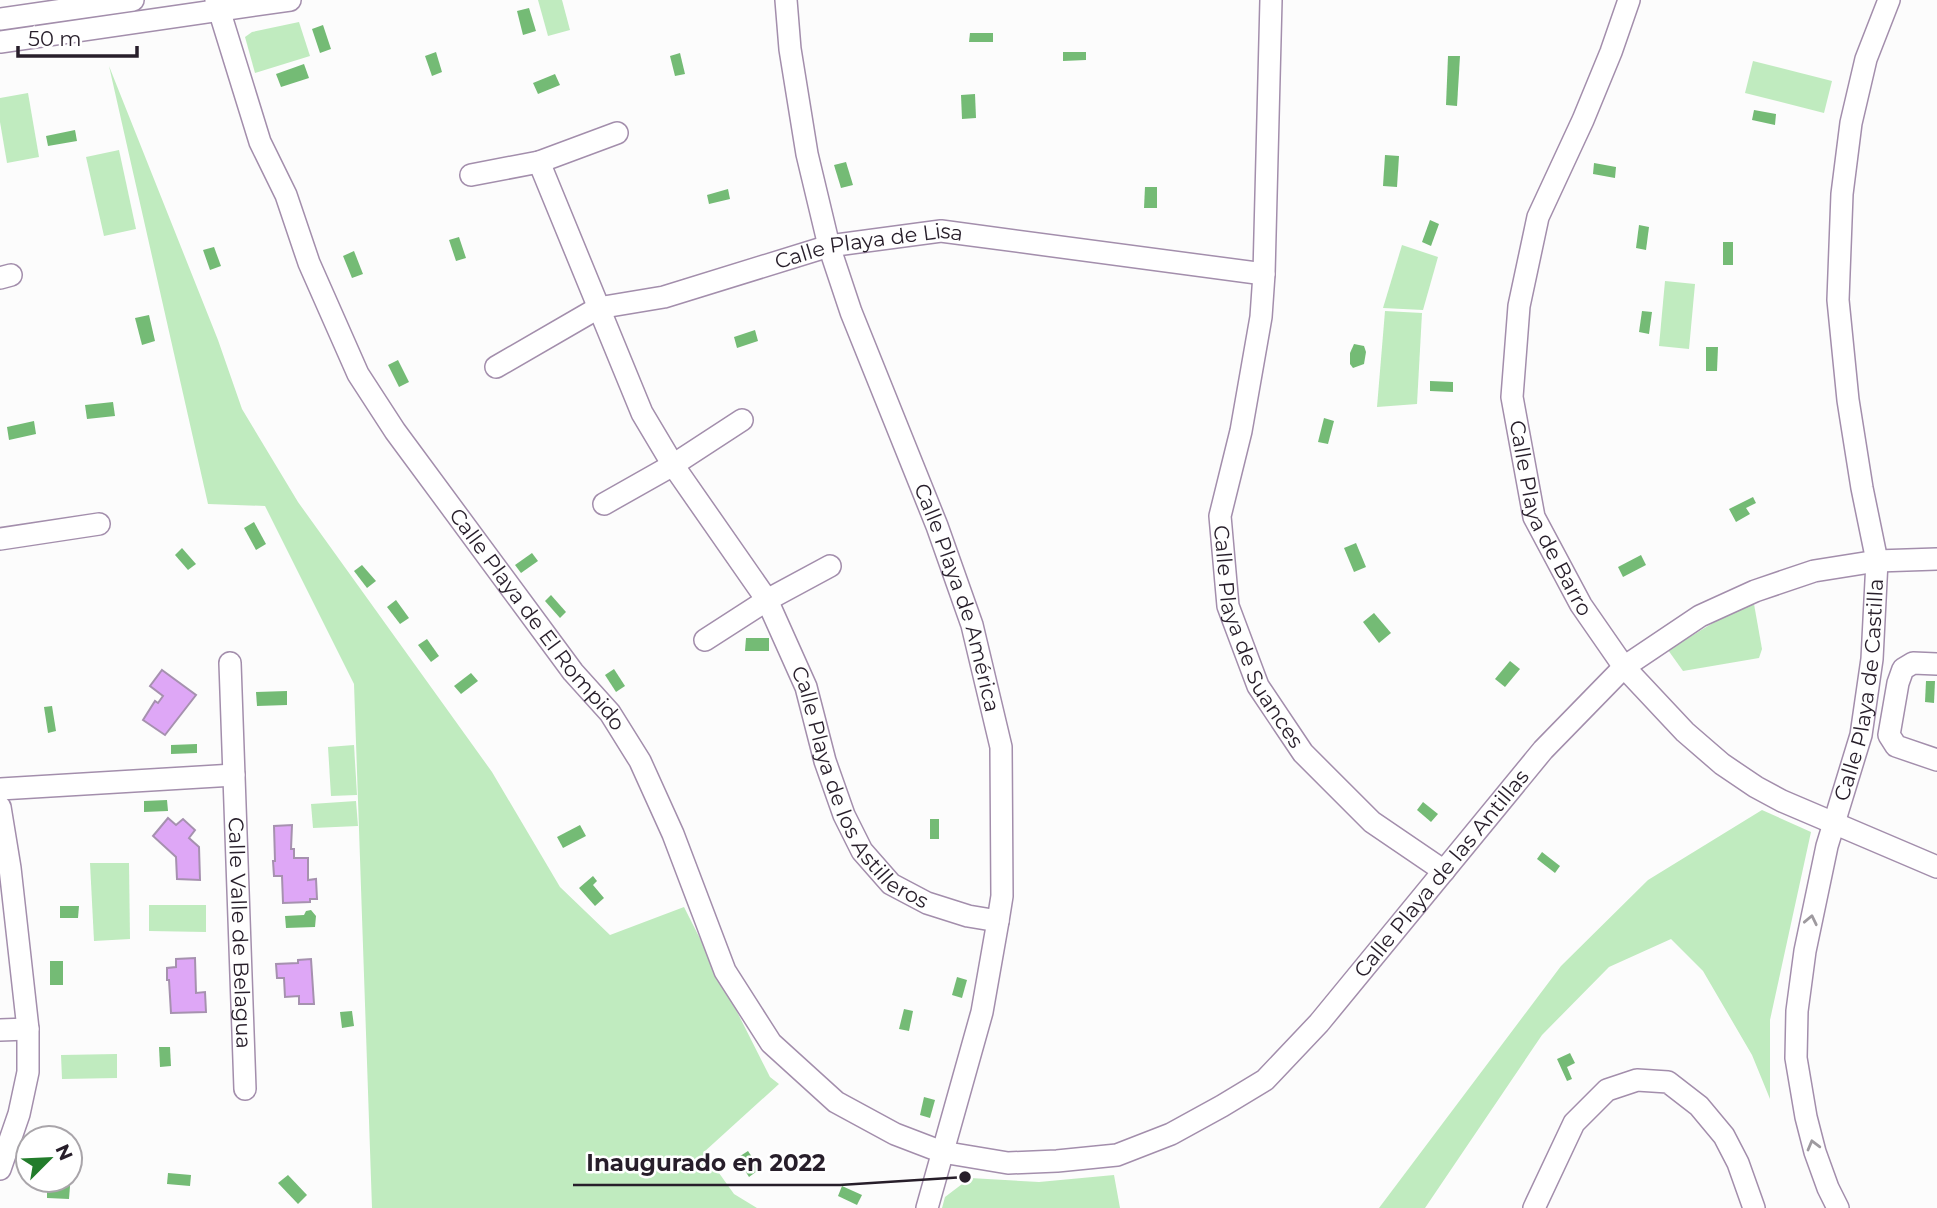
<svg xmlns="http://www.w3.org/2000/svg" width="1937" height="1208" font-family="Montserrat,sans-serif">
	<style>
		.green { fill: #c0ebbf }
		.water { fill: #74bb75 }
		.building { fill: #dea7f6; stroke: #a691af; stroke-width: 2 }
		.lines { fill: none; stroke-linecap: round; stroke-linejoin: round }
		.minor-casing { stroke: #a38eac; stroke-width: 24 }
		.minor { stroke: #fff; stroke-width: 21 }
		.oneway { stroke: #9e9a9f }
		.labels { text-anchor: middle; stroke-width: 5; stroke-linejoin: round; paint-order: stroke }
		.street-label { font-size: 21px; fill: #271e2a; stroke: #fff }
		.leader { fill: none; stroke: #271e2a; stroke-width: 2.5 }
		.callout-dot { fill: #271e2a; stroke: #fff; stroke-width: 2.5 }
		.callout-label { font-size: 23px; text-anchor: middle; font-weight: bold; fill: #271e2a; stroke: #fff; stroke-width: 5; stroke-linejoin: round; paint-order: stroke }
	</style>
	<rect width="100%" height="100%" fill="#fcfcfc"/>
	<!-- green -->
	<g class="green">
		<polygon points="538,0 562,0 570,30 548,36"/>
		<polygon points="299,22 310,56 255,73 245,37 252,32"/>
		<polygon points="1753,61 1832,81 1824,113 1745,93"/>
		<polygon points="109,66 218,340 242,409 298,502 492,772 560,887 610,935 684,907 770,1077 779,1084 704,1152 734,1194 757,1208 372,1208 354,684 265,506 208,504"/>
		<polygon points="28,93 39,157 7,163 0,122 0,98"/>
		<polygon points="119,150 136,229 104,236 86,157"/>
		<polygon points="1402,245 1438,257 1423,310 1383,308"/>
		<polygon points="1665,281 1695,284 1689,349 1659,346"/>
		<polygon points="1385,311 1422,313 1417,404 1377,407"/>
		<polygon points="1754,604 1762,649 1759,658 1683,671 1668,650 1738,608"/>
		<polygon points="354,745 357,795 331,796 328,747"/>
		<polygon points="356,801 358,826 313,828 311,804"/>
		<polygon points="1762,810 1811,832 1770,1020 1770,1099 1752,1055 1703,971 1671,939 1609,967 1542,1035 1425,1208 1379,1208 1561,966 1648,880"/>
		<polygon points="90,863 129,863 130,939 94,941"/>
		<polygon points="149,905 206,905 206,932 149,931"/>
		<polygon points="117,1054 117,1078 62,1079 61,1055"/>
		<polygon points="1114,1175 1120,1208 942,1208 945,1197 970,1178 1039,1182"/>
	</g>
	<!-- water -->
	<g class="water">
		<polygon points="529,8 536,31 523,35 517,11"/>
		<polygon points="323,25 331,49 320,53 312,29"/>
		<polygon points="970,33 993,33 993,42 969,42"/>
		<polygon points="436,52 442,72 432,76 425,56"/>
		<polygon points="1063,52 1086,52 1086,60 1063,61"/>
		<polygon points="680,53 685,74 675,76 670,56"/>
		<polygon points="1448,56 1460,56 1457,106 1446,105"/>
		<polygon points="304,64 309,78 281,87 276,74"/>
		<polygon points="555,74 560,85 538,94 533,83"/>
		<polygon points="975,94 976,118 962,119 961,95"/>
		<polygon points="1754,110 1776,114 1775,125 1752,120"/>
		<polygon points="75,130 77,141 48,146 46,136"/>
		<polygon points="1385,155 1399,156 1397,187 1383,186"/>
		<polygon points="846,162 853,185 841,188 834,165"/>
		<polygon points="1594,163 1616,167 1615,178 1593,174"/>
		<polygon points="1145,187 1157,187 1157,208 1144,208"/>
		<polygon points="728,189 730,199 709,204 707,195"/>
		<polygon points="1430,220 1439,224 1431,246 1422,242"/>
		<polygon points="1639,225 1649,227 1646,250 1636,248"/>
		<polygon points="459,237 466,258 456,261 449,240"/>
		<rect x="1723" y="242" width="10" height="23"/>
		<polygon points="214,247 221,266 210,270 203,250"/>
		<polygon points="354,251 363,274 352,278 343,256"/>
		<polygon points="1642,311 1652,312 1649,334 1639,332"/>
		<polygon points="149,315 155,341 142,345 135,318"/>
		<polygon points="755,330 758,341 737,348 734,337"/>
		<polygon points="1354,344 1364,346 1366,352 1364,364 1353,368 1350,364 1350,353"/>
		<polygon points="1706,347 1718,347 1717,371 1706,371"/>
		<polygon points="398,360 409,382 399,387 388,365"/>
		<polygon points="1430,381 1453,382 1453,392 1430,391"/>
		<polygon points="113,402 115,416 87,419 85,405"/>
		<polygon points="1324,418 1334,421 1328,444 1318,442"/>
		<polygon points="34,421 36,434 9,440 7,427"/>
		<polygon points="1753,497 1756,503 1746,508 1750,514 1736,522 1729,509"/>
		<polygon points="254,522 266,544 256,550 244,528"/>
		<polygon points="1356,543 1366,567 1354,572 1344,548"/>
		<polygon points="182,548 196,564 188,570 175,555"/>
		<polygon points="532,553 538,561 521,573 515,565"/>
		<polygon points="1641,555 1646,565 1623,577 1618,567"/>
		<polygon points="362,565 376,581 367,588 354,571"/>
		<polygon points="551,595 566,612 560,618 545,601"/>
		<polygon points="396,600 409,618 400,624 387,607"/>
		<polygon points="1374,613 1391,633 1379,643 1363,622"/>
		<polygon points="746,638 769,638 769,651 745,651"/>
		<polygon points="427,639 439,656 431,662 418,645"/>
		<polygon points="1510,661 1520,669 1505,687 1495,679"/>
		<polygon points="614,669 625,686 616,692 605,675"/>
		<polygon points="471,673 478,681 461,694 454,686"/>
		<polygon points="1926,681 1935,681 1934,703 1925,702"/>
		<polygon points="287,691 287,705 257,706 256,692"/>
		<polygon points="52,706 56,731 48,733 44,707"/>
		<polygon points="197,744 197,753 171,754 171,745"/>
		<polygon points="167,800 168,811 144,812 144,801"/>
		<polygon points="1423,802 1438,814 1431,822 1417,810"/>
		<rect x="930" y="819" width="9" height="20"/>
		<polygon points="580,825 586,836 563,848 557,837"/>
		<polygon points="1542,852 1560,866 1555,873 1537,859"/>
		<polygon points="593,876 597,881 593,885 604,898 595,906 579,888"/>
		<polygon points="60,906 79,906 78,918 60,918"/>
		<polygon points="311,910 316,916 315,927 286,928 285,916 304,915 306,911"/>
		<rect x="50" y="961" width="13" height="24"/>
		<polygon points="957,977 967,980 962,998 952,995"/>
		<polygon points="904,1009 913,1011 909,1031 899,1029"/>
		<polygon points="352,1011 354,1026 342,1028 340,1012"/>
		<polygon points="159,1047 170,1047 171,1066 160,1067"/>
		<polygon points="1570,1053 1575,1063 1567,1067 1572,1079 1567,1081 1557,1059"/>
		<polygon points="924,1097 935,1100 930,1118 920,1115"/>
		<polygon points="748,1151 760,1169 749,1177 737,1158"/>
		<polygon points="168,1173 191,1175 190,1186 167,1184"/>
		<polygon points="288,1175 307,1195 298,1204 278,1183"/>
		<polygon points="47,1185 70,1186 69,1199 47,1198"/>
		<polygon points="842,1186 862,1195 857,1205 838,1196"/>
	</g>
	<!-- building -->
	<g class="building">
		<polygon points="162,670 196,695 165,735 143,720 155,701 158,703 163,696 150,686"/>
		<polygon points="168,818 176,825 183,819 195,830 189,838 199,847 200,880 177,879 176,857 153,836"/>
		<polygon points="292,825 291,849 294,849 294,858 308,858 308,880 316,879 317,899 310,899 310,902 283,903 282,876 274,876 273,861 275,861 274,826"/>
		<polygon points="195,958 196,993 205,992 206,1012 171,1013 169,980 167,980 167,968 176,967 176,959"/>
		<polygon points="311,959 314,1004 299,1004 299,996 285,997 284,978 277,978 276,964 298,963 298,960"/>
	</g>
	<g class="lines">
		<defs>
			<g id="minor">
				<path id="s1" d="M216,0L260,142L286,195L309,263L358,374L395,431L573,672L610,713L640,761L673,834L725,971L771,1043L836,1102L895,1134L942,1152L1008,1163L1057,1161L1117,1155L1171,1134L1222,1106L1265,1080L1319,1023L1543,750L1624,667L1700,616L1755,591L1814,571L1877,561L1937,559"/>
				<path id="s2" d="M786,0L790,49L807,154L829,246L851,312L937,526L972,625L1001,747L1002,896L998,921L982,1012L927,1208"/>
				<path id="s3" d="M1271,0L1264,274L1261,317L1241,431L1220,516L1228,606L1258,686L1303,753L1372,822L1444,871"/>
				<path id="s4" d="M1629,0L1611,52L1583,120L1538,217L1519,306L1512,397L1534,517L1581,605L1624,667L1685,732L1722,764L1756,787L1782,801L1937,867"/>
				<polyline points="0,19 133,0"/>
				<polyline points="0,42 290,0"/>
				<path id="s5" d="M539,162L642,413L673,465L767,600L806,687L825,761L844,815L862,851L891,884L927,903L968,916L998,921"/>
				<polyline points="471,175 539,162 617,133"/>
				<polyline points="0,278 11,275"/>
				<path id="s6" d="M496,367L598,308L664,297L829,246L941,231L1264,274"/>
				<polyline points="604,504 673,465 742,420"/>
				<polyline points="0,539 99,524"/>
				<polyline points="705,640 767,600 830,566"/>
				<path id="s7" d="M230,663L245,1089"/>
				<polyline points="1937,664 1913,663 1903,669 1898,683 1889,735 1896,746 1937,760"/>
				<polyline points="0,789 234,775"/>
				<polyline points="0,807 10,868 28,1029 28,1072 19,1114 0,1169"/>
				<polyline points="0,1030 28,1029"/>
				<polyline points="1534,1208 1574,1123 1607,1090 1637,1080 1668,1082 1699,1106 1724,1136 1738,1163 1754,1208"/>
				<path id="s8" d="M1838,1208L1828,1188L1815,1152L1806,1117L1796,1058L1797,1011L1805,951L1827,846L1861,735L1872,659L1877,561L1862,488L1848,400L1838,300L1842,194L1851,123L1866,59L1889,0"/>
			</g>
		</defs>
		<!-- minor casing -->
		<use href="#minor" class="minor-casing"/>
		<!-- minor -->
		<use href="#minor" class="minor"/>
	</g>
	<!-- one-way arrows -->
	<defs><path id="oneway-chevron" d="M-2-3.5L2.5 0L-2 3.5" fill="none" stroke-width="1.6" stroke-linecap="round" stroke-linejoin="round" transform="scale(1.75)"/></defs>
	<g class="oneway">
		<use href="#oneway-chevron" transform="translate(1811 920) rotate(-78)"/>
		<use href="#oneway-chevron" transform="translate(1813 1145) rotate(-105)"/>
	</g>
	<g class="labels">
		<!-- street labels -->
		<g class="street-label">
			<text dy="7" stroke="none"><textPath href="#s6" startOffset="397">Calle Playa de Lisa</textPath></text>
			<text dy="7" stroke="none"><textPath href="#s4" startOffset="546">Calle Playa de Barro</textPath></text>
			<text dy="7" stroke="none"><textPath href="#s2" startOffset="625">Calle Playa de América</textPath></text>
			<text dy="7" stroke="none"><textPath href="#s1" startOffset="705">Calle Playa de El Rompido</textPath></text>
			<text dy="7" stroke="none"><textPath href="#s3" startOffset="649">Calle Playa de Suances</textPath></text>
			<text dy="7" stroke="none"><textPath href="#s8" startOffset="532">Calle Playa de Castilla</textPath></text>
			<text dy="7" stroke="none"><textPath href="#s5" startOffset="710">Calle Playa de los Astilleros</textPath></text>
			<text dy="7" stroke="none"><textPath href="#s1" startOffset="2012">Calle Playa de las Antillas</textPath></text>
			<text dy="7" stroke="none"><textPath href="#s7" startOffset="270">Calle Valle de Belagua</textPath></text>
		</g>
	</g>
	<!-- callouts -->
	<path class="leader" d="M965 1177L840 1185H573"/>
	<circle class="callout-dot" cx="965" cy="1177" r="7"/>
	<g class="callout-label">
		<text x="706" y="1171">Inaugurado en 2022</text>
	</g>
	<!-- north arrow -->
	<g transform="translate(49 1159) rotate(66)"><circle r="33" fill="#ffffff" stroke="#a9a5aa" stroke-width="2"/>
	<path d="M0-5L12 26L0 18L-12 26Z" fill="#227c2b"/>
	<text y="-10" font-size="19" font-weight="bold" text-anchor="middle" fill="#271e2a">N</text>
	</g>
	<!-- scale -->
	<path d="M18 46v10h119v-10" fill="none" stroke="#271e2a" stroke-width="3.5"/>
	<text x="28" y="46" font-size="21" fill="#271e2a" stroke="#ffffff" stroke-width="5" paint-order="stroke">50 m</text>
</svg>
